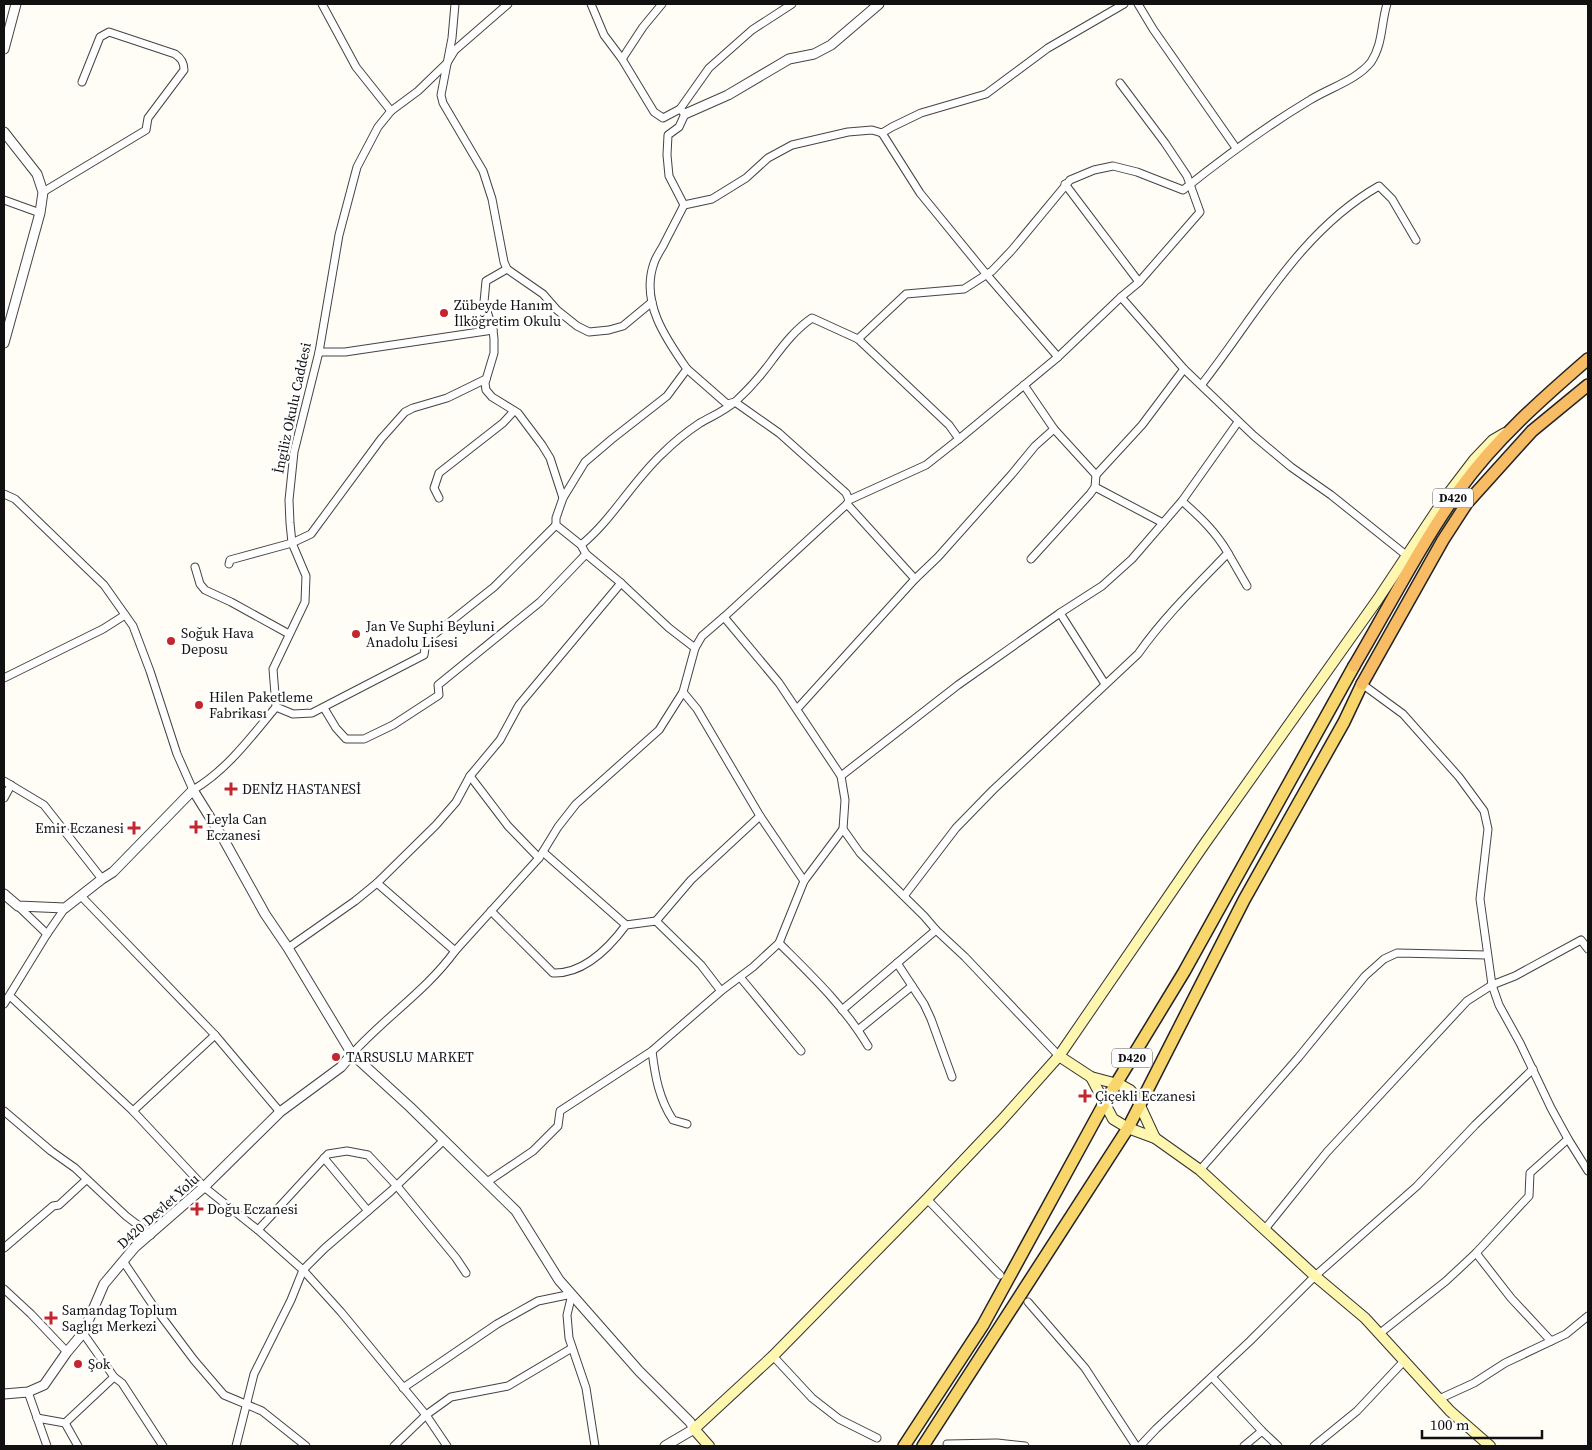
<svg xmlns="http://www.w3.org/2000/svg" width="1592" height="1450" font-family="'Source Serif 4',serif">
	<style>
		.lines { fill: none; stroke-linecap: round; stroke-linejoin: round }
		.minor-casing { stroke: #444; stroke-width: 9 }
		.tertiary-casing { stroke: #444; stroke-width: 11 }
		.secondary-casing { stroke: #333; stroke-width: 12 }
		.primary-casing { stroke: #222; stroke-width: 14 }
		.trunk-casing { stroke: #222; stroke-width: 14 }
		.minor { stroke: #fff; stroke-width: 7 }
		.tertiary { stroke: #fff; stroke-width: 9 }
		.secondary { stroke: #fff6b0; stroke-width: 10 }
		.primary { stroke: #f9d66b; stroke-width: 11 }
		.trunk { stroke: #f7bc64; stroke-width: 11 }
		.poi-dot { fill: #c4262e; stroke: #fff; stroke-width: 2 }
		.labels { text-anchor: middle; stroke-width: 5; stroke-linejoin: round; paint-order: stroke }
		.shield { fill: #fff; stroke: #585858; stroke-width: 1 }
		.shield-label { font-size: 12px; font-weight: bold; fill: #111 }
		.poi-label { font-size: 14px; fill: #111; stroke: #fff; text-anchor: start }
		.street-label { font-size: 14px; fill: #111; stroke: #fff }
	</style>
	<rect width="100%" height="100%" fill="#fffdf5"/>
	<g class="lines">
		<defs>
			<g id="minor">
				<polyline points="322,4 356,67 391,111"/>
				<polyline points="455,4 452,38 441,95 443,103 483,171 492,199 504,262 507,269 543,294 557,310 577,326 589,332 609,330 623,326 652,302"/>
				<polyline points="591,4 604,35 622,59 654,112 663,118 680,109"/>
				<polyline points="1138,4 1153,29 1236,148"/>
				<polyline points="622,59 643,27 662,4"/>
				<polyline points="882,133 920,193 987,275 1058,357"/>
				<polyline points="1065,184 1139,282"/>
				<path d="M43,192L146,130L148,118L184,70C184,62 181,58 175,54L109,32L100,37L82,82"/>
				<polyline points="4,200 40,213"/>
				<polyline points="684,205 712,199 746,178 768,158 792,145 848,132 872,130 882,133 892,127 921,113 986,94 1048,48 1124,4"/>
				<polyline points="507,269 486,281 484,302 493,330 494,339 494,353 485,383 486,390 492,397 518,413 542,445 550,458 563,498"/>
				<polyline points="1121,297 1184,369 1254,436 1291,467 1331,495 1406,555"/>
				<path d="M858,339L906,294L964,289L992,271L1012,250L1070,180L1094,170L1113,166L1137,172L1183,190C1223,158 1265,127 1310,100C1329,88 1357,80 1371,62C1383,44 1381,23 1387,4"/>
				<polyline points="319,352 345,352 493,330"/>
				<polyline points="687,369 727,404 735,402 779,433 846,493 849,500"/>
				<path d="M1202,384C1256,315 1300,231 1379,186L1392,199L1416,240"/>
				<polyline points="1024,385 1054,429 1096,475 1095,487 1090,494 1031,559"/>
				<polyline points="1096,475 1142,425 1184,369"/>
				<polyline points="1095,487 1163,523"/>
				<path d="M4,494L15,499L104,585L133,626L150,671L177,754L193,790C227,770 251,737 276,707L273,669L305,602L306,576L292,543L290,523L289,500L294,452L319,352L339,235L357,167L378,127L391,111L418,91L447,63L455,50L508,4"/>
				<polyline points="439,498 434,488 439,473 503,423 514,411"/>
				<polyline points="847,504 915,579"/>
				<path d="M581,545C612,520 632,482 662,454C672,444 688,431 700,423C712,416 725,411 736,401C749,389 763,373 773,359C785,343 796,329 812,318L858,339L949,425L959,439"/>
				<polyline points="1228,553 1247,586"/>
				<polyline points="229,564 230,560 292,543 311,534 381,439 405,412 413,408 447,398 486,379"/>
				<polyline points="195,567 200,584 205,590 231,602 289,634"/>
				<polyline points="1060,613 1105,684"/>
				<polyline points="724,617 779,683 841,776 845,800 843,829 860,853 924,916 936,930 965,957 1059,1056"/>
				<path d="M695,648L669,628L621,583L586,554L581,545L556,525V518L563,498L585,462L612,439L667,396L687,369C666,339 640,302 654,263C656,257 660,251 663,246C670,232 677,219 684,205L669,176L667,155L668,135L679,127L685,114L680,109L709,68L752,30L792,4"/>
				<polyline points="4,678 103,629 125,615"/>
				<polyline points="1362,684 1403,714 1459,777 1484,811 1488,829 1480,899 1492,985 1499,1005 1520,1043 1551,1108 1568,1139 1588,1171"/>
				<polyline points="683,692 697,709 760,816 804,881"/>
				<polyline points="276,707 293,714 312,713 424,655 426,641 494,587 556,525"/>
				<polyline points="324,708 336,728 346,739 364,739 393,725 439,695 438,685 540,602 586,554"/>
				<polyline points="797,709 915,579 938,557 1012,474 1035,446 1054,429"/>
				<polyline points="470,776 508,826 539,858"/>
				<polyline points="841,776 958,685 1060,613 1102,586 1132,559 1182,501 1238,422"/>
				<polyline points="4,781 44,805 102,879"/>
				<polyline points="4,798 11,785"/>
				<polyline points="543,852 626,925"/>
				<polyline points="377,883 455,951"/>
				<polyline points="81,896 215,1035 280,1112"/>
				<path d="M904,896L956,828L993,790L1138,654C1164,617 1197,585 1228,553C1216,532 1200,517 1182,501"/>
				<polyline points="18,906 47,934"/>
				<path d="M491,911L553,973C584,974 609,948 626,925L656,921L701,965L721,991"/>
				<polyline points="656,921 691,880 760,816"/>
				<path d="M779,943C811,975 845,1007 868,1046"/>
				<polyline points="288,948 355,901 377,883 436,825 456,802 470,776 500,740 519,705 621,583"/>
				<polyline points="897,963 924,1004 931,1019 952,1077"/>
				<polyline points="740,977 801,1051"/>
				<polyline points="10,996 133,1111 204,1187 258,1230 303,1270 341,1312 426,1415 447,1446"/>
				<polyline points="4,1004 47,934 65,908"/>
				<polyline points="842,1010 936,930"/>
				<polyline points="858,1030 912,986"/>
				<path d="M652,1051C655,1076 659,1099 673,1120L687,1124"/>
				<path d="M352,1054C384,1018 426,991 455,951L539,858L558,827L576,804L659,730L683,692L695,648L702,636L724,617L847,504L849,500L926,465L959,439L1058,357L1121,297L1139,282L1200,212L1187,176L1165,143L1120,83"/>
				<polyline points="4,1111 51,1151 75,1168 126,1216 151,1235"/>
				<polyline points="133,1111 215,1035"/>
				<polyline points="324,1158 368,1211"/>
				<polyline points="1200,1170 1298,1058 1365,976 1384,959 1397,953 1487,955"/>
				<polyline points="487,1182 533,1151 558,1126 560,1111 652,1051 721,991 753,967 779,943 804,881 843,829"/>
				<polyline points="927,1199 1000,1275"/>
				<polyline points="1265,1229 1327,1152 1467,1001 1492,985 1515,976 1581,940 1588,949"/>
				<polyline points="258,1230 328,1154 347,1151 368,1155 397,1186 456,1258 466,1273"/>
				<polyline points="4,1248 53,1206 59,1205 86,1180"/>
				<polyline points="1476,1253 1511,1298 1551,1341"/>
				<polyline points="123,1261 152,1304 194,1360 224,1395 262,1411 306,1446"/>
				<polyline points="4,1289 31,1314 67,1352"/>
				<polyline points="1028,1302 1085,1368 1136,1446"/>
				<polyline points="83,1333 114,1377 122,1383 163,1446"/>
				<polyline points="1379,1334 1446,1281 1476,1253 1529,1196 1530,1173 1568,1139"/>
				<polyline points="773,1356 812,1398 839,1419 877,1438"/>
				<polyline points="1212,1377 1262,1431 1278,1446"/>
				<polyline points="403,1388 497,1324 538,1301 572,1294 567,1315 569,1338 586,1388 595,1446"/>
				<polyline points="28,1392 47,1446"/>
				<polyline points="1439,1399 1474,1383 1505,1363 1566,1334 1588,1316"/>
				<polyline points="37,1418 65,1423 114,1377"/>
				<polyline points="65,1423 78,1446"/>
				<polyline points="947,1444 997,1443 1025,1446"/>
				<polyline points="236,1446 254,1374 291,1300 303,1270 325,1248 391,1191 443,1141"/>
				<polyline points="394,1446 426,1415 451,1397 508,1386 572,1348"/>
				<polyline points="1140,1446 1156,1429 1250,1341 1315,1276 1417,1186 1475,1125 1533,1069"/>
				<polyline points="1244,1446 1262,1431"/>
				<polyline points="1314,1446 1357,1411 1404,1361"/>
			</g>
			<g id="tertiary">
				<polyline points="4,49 16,4"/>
				<polyline points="685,114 728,95 789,59 814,54 831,45 879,4"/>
				<polyline points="4,132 37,174 43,192 40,213 4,343"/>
				<polyline points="4,894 18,906 65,908 102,879 113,872 193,790 224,840 265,914 288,948 352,1054 410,1107 516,1211 559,1280 639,1371 690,1422 694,1429 665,1446"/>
				<polyline points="4,1394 28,1392 44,1385 67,1352 83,1333 104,1284 135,1247 204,1187 280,1112 341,1067 352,1054"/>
			</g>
			<g id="secondary">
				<polyline points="1059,1056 1091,1077 1121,1085 1130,1090 1136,1097 1155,1138"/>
				<polyline points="1091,1077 1113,1119 1128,1128 1155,1138 1200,1170 1315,1276 1365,1318 1450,1411 1490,1446"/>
				<polyline points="709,1446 694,1429 773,1356 927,1199 1001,1121 1059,1056 1203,846 1378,599 1445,498 1474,460 1493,440 1505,433"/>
			</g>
			<g id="primary">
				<polyline points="904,1446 983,1325 1105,1102 1184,972 1354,666"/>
				<polyline points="923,1446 1128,1128 1244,900 1344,722 1362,684"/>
			</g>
			<g id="trunk">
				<path d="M1354,666C1389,607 1420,545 1460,489C1495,440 1543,398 1588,359"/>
				<polyline points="1362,684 1443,540 1467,503 1532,431 1588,385"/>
			</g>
		</defs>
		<!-- minor casing -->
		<use href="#minor" class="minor-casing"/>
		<!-- tertiary casing -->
		<use href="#tertiary" class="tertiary-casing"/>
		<!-- secondary casing -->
		<use href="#secondary" class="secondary-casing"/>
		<!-- primary casing -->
		<use href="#primary" class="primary-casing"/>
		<!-- trunk casing -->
		<use href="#trunk" class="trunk-casing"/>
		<!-- minor -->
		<use href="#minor" class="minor"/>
		<!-- tertiary -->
		<use href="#tertiary" class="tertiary"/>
		<!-- secondary -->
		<use href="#secondary" class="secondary"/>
		<!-- primary -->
		<use href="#primary" class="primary"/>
		<!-- trunk -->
		<use href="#trunk" class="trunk"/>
	</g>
	<!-- markers -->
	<g class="poi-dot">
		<circle cx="444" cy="313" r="5"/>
		<circle cx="356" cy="634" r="5"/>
		<circle cx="171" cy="641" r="5"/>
		<circle cx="199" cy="705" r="5"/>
		<path d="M228.5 781.5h5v5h5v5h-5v5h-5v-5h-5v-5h5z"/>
		<path d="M193.5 819.5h5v5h5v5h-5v5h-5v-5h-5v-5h5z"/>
		<path d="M131.5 820.5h5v5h5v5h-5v5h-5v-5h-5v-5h5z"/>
		<circle cx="336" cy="1057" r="5"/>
		<path d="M1082.5 1088.5h5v5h5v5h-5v5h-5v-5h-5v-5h5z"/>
		<path d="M194.5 1201.5h5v5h5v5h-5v5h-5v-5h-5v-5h5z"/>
		<path d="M48.5 1310.5h5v5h5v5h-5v5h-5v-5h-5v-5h5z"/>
		<circle cx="78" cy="1364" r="5"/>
	</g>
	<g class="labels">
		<!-- shield labels -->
		<g class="shield">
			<rect x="1433" y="488.5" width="40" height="19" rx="4"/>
			<rect x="1112" y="1048.5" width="40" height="19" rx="4"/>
		</g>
		<g class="shield-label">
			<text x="1453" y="502">D420</text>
			<text x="1132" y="1062">D420</text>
		</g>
		<!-- poi labels -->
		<g class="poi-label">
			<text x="454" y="310">Zübeyde Hanım<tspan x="454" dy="16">İlköğretim Okulu</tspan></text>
			<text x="366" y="631">Jan Ve Suphi Beyluni<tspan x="366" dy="16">Anadolu Lisesi</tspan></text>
			<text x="181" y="638">Soğuk Hava<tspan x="181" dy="16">Deposu</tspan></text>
			<text x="209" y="702">Hilen Paketleme<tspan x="209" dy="16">Fabrikası</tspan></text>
			<text x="242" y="794">DENİZ HASTANESİ</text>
			<text x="206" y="824">Leyla Can<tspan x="206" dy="16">Eczanesi</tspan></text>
			<text x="124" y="833" text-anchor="end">Emir Eczanesi</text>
			<text x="346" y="1062">TARSUSLU MARKET</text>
			<text x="1095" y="1101">Çiçekli Eczanesi</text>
			<text x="207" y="1214">Doğu Eczanesi</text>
			<text x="62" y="1315">Samandag Toplum<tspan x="62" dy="16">Saglıgı Merkezi</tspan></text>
			<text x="88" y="1369">Şok</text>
		</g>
		<!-- street labels -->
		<g class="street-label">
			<text transform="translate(292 408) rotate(-78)" y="5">İngiliz Okulu Caddesi</text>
			<text transform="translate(158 1211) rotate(-42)" y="5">D420 Devlet Yolu</text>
		</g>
	</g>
	<!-- border -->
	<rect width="1592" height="1450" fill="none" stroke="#111111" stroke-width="10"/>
	<!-- scale -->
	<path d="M1422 1430v8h120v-8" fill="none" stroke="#111111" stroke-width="2.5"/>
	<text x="1430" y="1430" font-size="15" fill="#111111" stroke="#ffffff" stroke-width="4" paint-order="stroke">100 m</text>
</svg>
